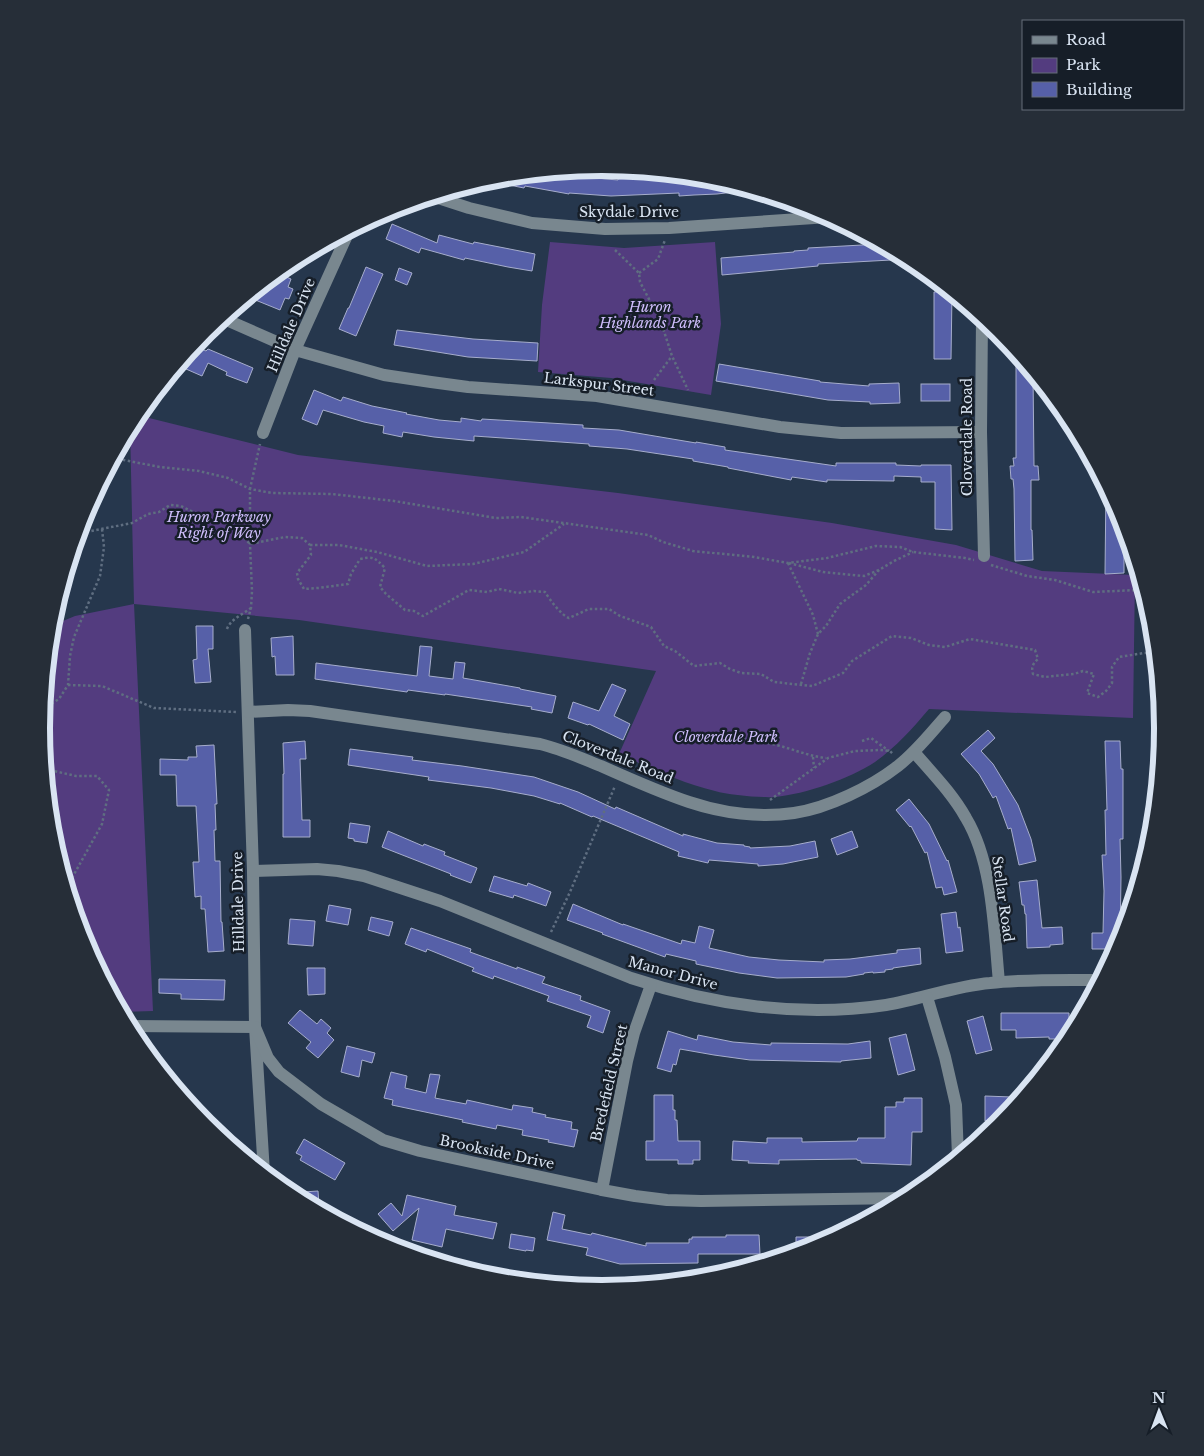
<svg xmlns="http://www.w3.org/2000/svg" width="1204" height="1456" font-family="'Libre Baskerville',serif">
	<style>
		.green { fill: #533c7f }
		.building { fill: #5660a8; stroke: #a6adcc }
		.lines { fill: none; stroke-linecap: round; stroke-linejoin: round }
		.path { stroke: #5f6e81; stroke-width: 2.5; stroke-dasharray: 2.5 2.5; stroke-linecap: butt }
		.minor { stroke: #79878f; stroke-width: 12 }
		.labels { text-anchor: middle; stroke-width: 5; stroke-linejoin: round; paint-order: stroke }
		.street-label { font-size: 14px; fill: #d9e4f2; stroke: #161e28 }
		.park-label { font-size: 14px; font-style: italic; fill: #cebdfb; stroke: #161e28 }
		.rim { fill: none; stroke: #d9e4f2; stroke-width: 6 }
	</style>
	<rect width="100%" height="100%" fill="#26374d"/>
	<!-- green -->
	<g class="green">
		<polygon points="550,242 624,248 715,242 721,324 711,395 611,378 538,372 542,305"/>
		<path d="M137,415L298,455L618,493L832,523L956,545L1042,571L1135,575L1133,718L929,709C913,728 896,747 875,762C849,779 806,794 775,797C761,798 729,795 715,791C681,783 651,768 619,754L656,671L299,620L134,604L153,1011L121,1012L84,942L52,837L41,728L51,626L75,616L134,604L130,427Z"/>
	</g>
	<!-- building -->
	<g class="building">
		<polygon points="549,172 569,176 618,180 618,179 687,176 688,178 712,178 751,190 717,194 694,195 679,196 679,193 611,196 569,193 569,194 525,186 524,188 489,181 489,179 493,178"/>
		<polygon points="392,224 437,243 439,235 473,244 474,242 535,254 532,271 508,267 465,258 464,260 421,248 419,253 386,239"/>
		<polygon points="880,244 891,250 891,260 818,264 818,266 722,275 721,258 794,252 794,251 808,250 808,248"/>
		<polygon points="366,267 383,274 356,336 339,329 348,308 349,308"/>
		<polygon points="399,268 412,273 407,285 395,280"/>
		<polygon points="277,273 291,279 288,287 293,289 289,299 285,298 280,310 248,297"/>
		<polygon points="950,291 952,293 951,359 934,359 934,292"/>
		<polygon points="397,330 473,339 538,343 537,361 468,357 394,345"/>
		<polygon points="198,347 206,351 208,349 253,368 247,383 226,375 227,372 208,363 202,376 186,369"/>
		<polygon points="1016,353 1033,374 1034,466 1038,466 1039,480 1031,480 1031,530 1032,530 1033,560 1015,561 1014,489 1013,479 1011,479 1010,466 1014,466 1013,458 1016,458"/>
		<polygon points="719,364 820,381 820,382 869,386 869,384 899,383 900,403 870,404 870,402 828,400 716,381"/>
		<rect x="921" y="384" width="29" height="17"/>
		<polygon points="314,390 341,401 343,397 372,406 407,413 406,414 439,420 461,422 461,418 481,421 482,419 583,425 583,428 619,430 696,443 696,442 725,447 725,450 836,466 836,463 896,463 896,465 921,466 921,465 951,465 952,530 935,529 935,482 921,482 921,477 894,476 894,481 827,480 827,482 792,477 791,480 728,468 728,467 693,461 693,459 627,449 589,446 589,444 474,436 474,441 434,437 403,432 402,437 383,433 384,426 364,422 323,410 317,425 302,419"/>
		<polygon points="1106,486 1120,514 1123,522 1122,549 1124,549 1124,573 1105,574"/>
		<polygon points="196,626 213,626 213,649 208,649 211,682 195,683 193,660 197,659"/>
		<polygon points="293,636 294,675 276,675 275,656 272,657 271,638"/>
		<polygon points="420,646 432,647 429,676 453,679 455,662 465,663 463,678 520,688 520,689 556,696 552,713 531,709 532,707 445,694 445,695 408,690 407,692 315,679 316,663 417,676"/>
		<polygon points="612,684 626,690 614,716 630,724 623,740 589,724 588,725 568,718 573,702 599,711"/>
		<polygon points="988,730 995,738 981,751 993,764 1018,805 1031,839 1036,861 1019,865 1011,828 1008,829 996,796 993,798 979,774 961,754"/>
		<polygon points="305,741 306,759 300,759 302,820 310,820 310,837 283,837 283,774 284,774 283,743"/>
		<polygon points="1105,741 1120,741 1121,769 1123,769 1123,839 1120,839 1121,877 1120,943 1117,949 1092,949 1092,933 1103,933 1104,891 1102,855 1106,855 1105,810 1107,810"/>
		<polygon points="214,745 217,804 215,804 216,830 214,830 215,861 220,861 221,922 222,922 224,951 208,952 205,909 201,909 201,896 195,897 193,862 199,862 196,806 177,806 176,775 160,775 160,759 188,760 188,757 197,757 196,746"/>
		<polygon points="350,749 413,757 412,760 462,766 534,777 578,792 615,809 616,807 683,836 683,834 717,843 744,845 744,846 750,847 750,848 790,846 815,841 818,857 783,864 758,866 758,864 709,860 708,863 678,856 679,852 593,816 592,817 560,803 560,804 534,796 491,788 428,780 429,777 348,765"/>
		<polygon points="909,799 929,824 947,861 948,860 957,892 944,895 942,887 936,888 927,852 925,853 911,826 910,827 896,810"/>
		<polygon points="350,823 370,826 367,843 354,841 354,839 348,838"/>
		<polygon points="388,831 423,846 424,844 445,852 444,855 477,868 471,883 450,875 451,874 382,847"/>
		<polygon points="852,831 858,847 837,855 831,839"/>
		<polygon points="494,876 527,886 528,883 551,892 546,906 514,895 513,898 489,891"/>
		<polygon points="1037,880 1042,928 1062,927 1063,944 1050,945 1050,947 1027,948 1026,914 1025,914 1024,905 1022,905 1019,882"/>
		<polygon points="573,904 623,925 623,924 681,944 682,940 695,943 699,926 714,930 709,948 749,957 779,960 824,962 824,960 850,959 897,953 897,950 920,948 921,964 893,968 893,969 885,970 885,972 873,973 873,972 864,973 864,974 846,977 777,978 739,973 696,964 696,961 666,954 665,957 602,934 603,933 567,920"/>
		<polygon points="329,905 351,909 348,925 326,921"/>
		<polygon points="956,912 958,928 960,927 963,951 946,953 941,914"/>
		<polygon points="371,917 393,922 389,936 368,930"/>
		<polygon points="290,919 315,921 313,946 288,944"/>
		<polygon points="411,928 471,949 470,952 517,969 517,967 545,977 542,983 581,996 580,1000 610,1011 603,1033 587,1027 591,1016 547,1001 549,996 494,976 493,979 472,971 474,968 427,949 426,952 405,944"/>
		<polygon points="307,968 325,968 325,994 308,995"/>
		<polygon points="159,979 225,980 224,1000 181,999 181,994 159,993"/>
		<polygon points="300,1010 317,1024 321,1019 331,1028 327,1033 334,1040 318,1058 306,1048 311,1042 288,1023"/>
		<polygon points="1001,1013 1069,1013 1069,1032 1063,1032 1063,1039 1049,1039 1049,1037 1016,1038 1016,1030 1001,1030"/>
		<polygon points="983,1016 992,1050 976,1054 967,1021"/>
		<polygon points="668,1031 697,1040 698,1035 733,1042 771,1045 771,1043 848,1044 870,1041 871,1058 841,1061 841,1062 750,1060 714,1055 680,1049 676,1065 673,1064 671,1072 657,1068"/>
		<polygon points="906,1034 915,1070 898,1075 889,1038"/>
		<polygon points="347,1046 375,1053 372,1063 362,1060 359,1077 341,1072"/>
		<polygon points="391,1072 407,1076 405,1088 426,1093 430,1074 440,1075 435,1098 466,1104 467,1100 512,1110 513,1105 533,1108 532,1112 546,1115 545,1117 572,1122 571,1129 578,1130 574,1147 548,1142 549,1140 522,1135 523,1130 497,1125 496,1129 462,1122 463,1120 392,1105 393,1100 384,1098"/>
		<polygon points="654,1095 673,1095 673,1110 675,1110 675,1120 677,1120 678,1141 700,1141 700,1160 693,1160 693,1164 678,1164 678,1160 646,1160 646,1141 654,1141"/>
		<polygon points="985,1096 1012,1097 1012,1108 1001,1121 985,1121"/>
		<polygon points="904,1098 922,1098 922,1132 912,1132 911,1165 861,1163 861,1161 857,1160 857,1159 779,1160 779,1164 748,1163 749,1161 732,1160 733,1141 767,1143 767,1138 802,1138 802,1142 857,1141 858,1138 885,1138 885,1107 896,1107 896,1102 904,1102"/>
		<polygon points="304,1139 345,1163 335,1180 300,1160 302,1156 296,1153"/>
		<polygon points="318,1191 319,1205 311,1205 304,1202 303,1192"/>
		<polygon points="407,1195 456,1206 454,1215 497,1223 493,1239 446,1229 442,1247 412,1240 419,1208 393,1231 378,1214 391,1203 402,1216"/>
		<polygon points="553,1212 565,1215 562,1229 591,1235 592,1233 646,1246 646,1243 689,1243 689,1239 692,1239 692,1237 726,1237 726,1235 759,1235 760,1254 698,1254 698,1263 620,1264 586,1255 588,1248 547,1240"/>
		<polygon points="511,1234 535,1238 533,1251 526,1250 526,1251 509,1248"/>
		<polygon points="796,1237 833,1237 816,1246 796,1252"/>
	</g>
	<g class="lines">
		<!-- path -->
		<g class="path">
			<polyline points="615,250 639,273 640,282 661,322 672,356 688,390"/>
			<polyline points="639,273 658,259 665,240"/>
			<polyline points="654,380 672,356"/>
			<polyline points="113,458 160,467 199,471 228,478 250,489 272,493 332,494 394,501 496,518 521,517 648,535 663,542 693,551 754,557 788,563 827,558 876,546 900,547 913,552 965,558 974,560"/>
			<path d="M77,535L86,532L132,523L148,514L159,512L170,505L181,506L199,515L217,513L226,519L250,544L285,537L302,538L310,545L311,555L297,573L298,579L304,589L318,588L348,584L351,574L360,559C374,556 375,558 385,568L380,587L386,594L405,610L414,611L423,616L469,590L487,592L499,589L518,593L534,591L545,592C550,600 561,615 569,618L589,609H609L620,616L651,627L664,646L675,651L694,666L720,663L730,669L741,673L761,674L774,682L812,686L843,673L852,661L892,636L911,638L929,645L945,647L970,639L1035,650L1038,659C1033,664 1031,666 1033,674L1045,677L1074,674L1083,671L1094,674L1087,693L1098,697L1106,691L1112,683V667L1119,657L1144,653H1155"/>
			<polyline points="310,545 339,545 377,552 427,566 473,564 524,552 564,524"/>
			<polyline points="788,563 813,615 818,634"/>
			<polyline points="789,563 823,572 864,576 879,570 894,561 913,552"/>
			<polyline points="991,565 1027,576 1055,580 1093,592 1138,590"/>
			<polyline points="248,619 251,608 252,591 250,544 250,489 260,444"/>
			<path d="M227,629C230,620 243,614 251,608"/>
			<polyline points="801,684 810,653 818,634 826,626 840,604 866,585 879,570"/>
			<polyline points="68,685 102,686 154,708 236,712"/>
			<polyline points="43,709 59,699 68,685 70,656 74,637 100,576 104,547 102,529"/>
			<path d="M713,736C733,738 753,739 772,744C791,748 807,756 826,758"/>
			<polyline points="862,741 871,738 889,751"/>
			<polyline points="813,757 814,768"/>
			<polyline points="45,769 76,776 97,776 109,790 102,824 67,887"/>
			<polyline points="770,800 828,758 855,751 880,750 890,751 893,754"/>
			<polyline points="551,932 570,892 615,786"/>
		</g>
		<!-- minor -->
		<g class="minor">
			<polyline points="432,196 469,208 532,223 605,229 669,228 829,217"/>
			<polyline points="222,318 295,350 384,375 431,382 468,387 597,396 780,427 841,433 981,432"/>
			<polyline points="982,318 981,432 984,556"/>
			<polyline points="263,433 295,350 349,231"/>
			<polyline points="245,630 253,871 255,1027 264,1173"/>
			<path d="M248,712L288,710L310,711L540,744C561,749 581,758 601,766C630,779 659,792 689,802C722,813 760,818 794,813C828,808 871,787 898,766C916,752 930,734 945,717"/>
			<path d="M914,752C932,773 952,793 966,818C993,863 994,930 999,982"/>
			<path d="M253,871L317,869L338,871L364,876L440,901L631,978C712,1005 801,1018 886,1005C921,999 955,986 990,983C1026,979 1064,980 1100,980"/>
			<polyline points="927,997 945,1057 956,1105 958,1157"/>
			<polyline points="129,1026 255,1027 268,1058 279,1072 321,1104 383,1140 420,1151 602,1190 635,1196 667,1200 701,1201 907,1198"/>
			<polyline points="602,1190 627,1061 634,1033 651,985"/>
		</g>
	</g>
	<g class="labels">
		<!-- street labels -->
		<g class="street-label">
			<text x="629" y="217">Skydale Drive</text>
			<text transform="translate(291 325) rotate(-67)" y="5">Hilldale Drive</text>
			<text transform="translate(599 384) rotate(7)" y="5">Larkspur Street</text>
			<text transform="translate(967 437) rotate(-90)" y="5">Cloverdale Road</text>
			<text transform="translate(618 757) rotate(22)" y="5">Cloverdale Road</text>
			<text transform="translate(1003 899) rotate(82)" y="5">Stellar Road</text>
			<text transform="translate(238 902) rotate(-91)" y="5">Hilldale Drive</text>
			<text transform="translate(673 973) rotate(15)" y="5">Manor Drive</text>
			<text transform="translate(609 1083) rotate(-77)" y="5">Bredefield Street</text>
			<text transform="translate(497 1152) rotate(12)" y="5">Brookside Drive</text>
		</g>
		<!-- park labels -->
		<g class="park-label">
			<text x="650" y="312">Huron<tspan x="650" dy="16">Highlands Park</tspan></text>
			<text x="219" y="522">Huron Parkway<tspan x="219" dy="16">Right of Way</tspan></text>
			<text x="726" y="742">Cloverdale Park</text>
		</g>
	</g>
	<!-- crop -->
	<path d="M0 0H1204V1456H0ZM50 728a552 552 0 1 1 1104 0a552 552 0 1 1-1104 0Z" fill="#262e38" fill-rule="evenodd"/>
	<path class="rim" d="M50 728a552 552 0 1 1 1104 0a552 552 0 1 1-1104 0Z"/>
	<!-- legend -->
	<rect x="1022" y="20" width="162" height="90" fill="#161e28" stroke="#646d79"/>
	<rect x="1032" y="36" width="25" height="8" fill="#79878f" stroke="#646d79"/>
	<text x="1066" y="45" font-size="15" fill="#d9e4f2">Road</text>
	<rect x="1032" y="58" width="25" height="15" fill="#533c7f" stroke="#646d79"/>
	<text x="1066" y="70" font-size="15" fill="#d9e4f2">Park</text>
	<rect x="1032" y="82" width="25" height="15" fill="#5660a8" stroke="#646d79"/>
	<text x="1066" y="95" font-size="15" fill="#d9e4f2">Building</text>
	<!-- north arrow -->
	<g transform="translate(1159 1411) rotate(359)" stroke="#161e28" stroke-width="4" paint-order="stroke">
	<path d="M0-4L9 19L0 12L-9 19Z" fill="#d9e4f2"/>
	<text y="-8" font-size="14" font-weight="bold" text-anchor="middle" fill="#d9e4f2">N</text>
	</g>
</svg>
